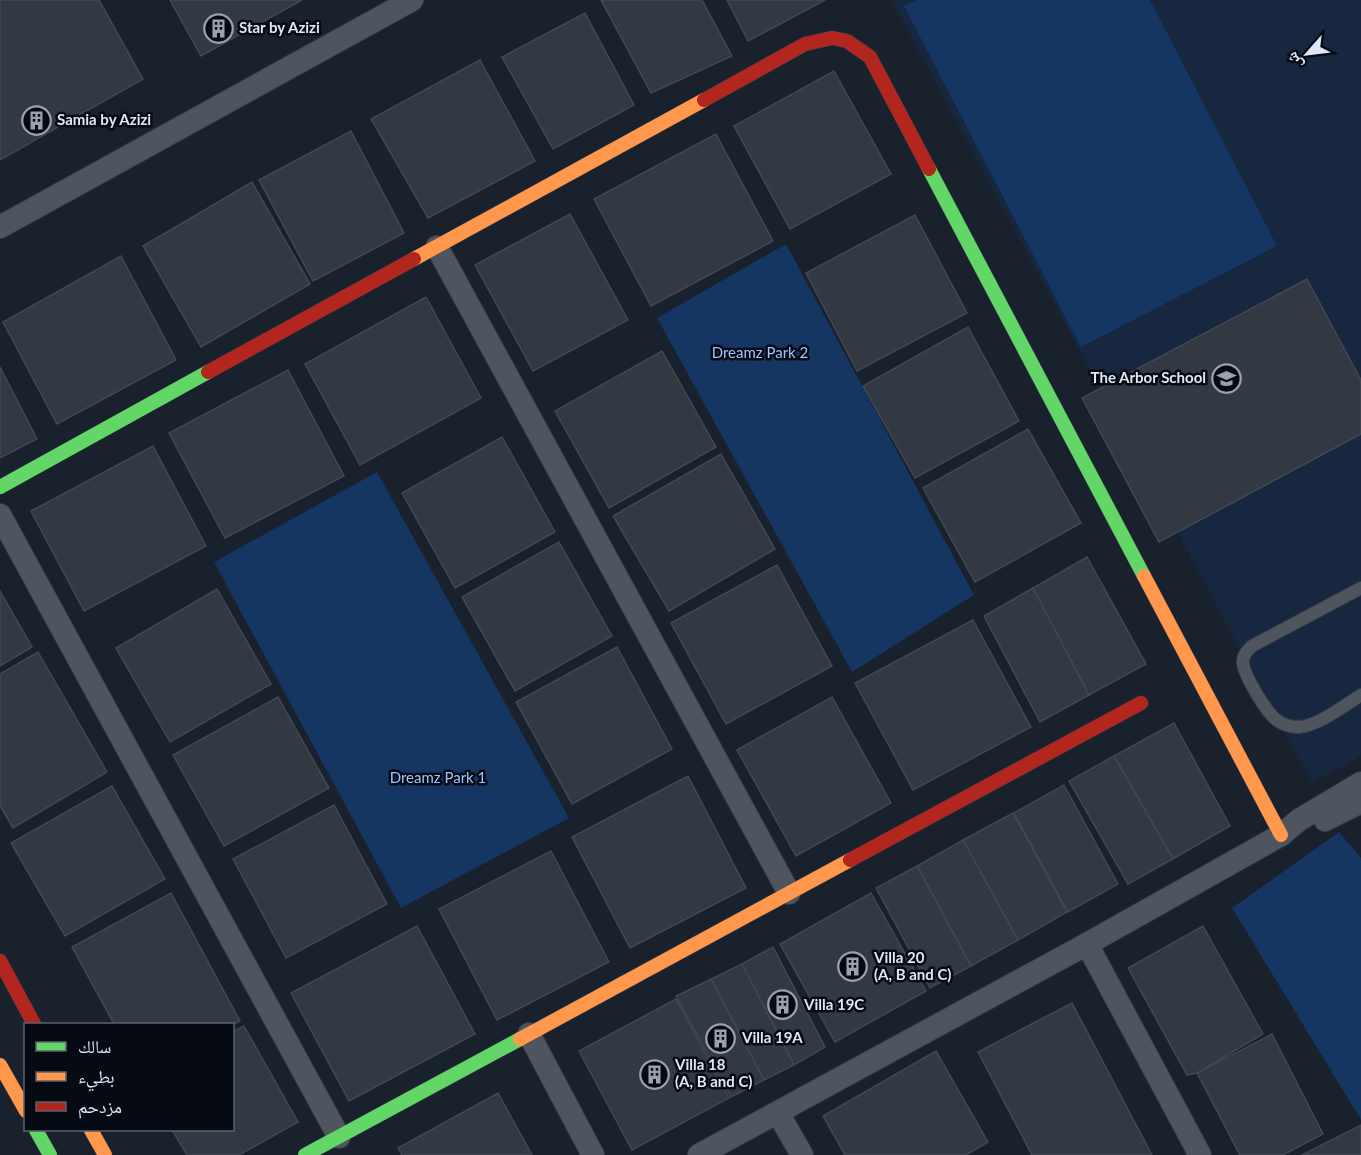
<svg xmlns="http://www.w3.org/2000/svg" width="1361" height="1155" font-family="Lato,'Noto Naskh Arabic',sans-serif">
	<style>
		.built { fill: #16273f }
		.green { fill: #153562 }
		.building { fill: #333943; stroke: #414853; stroke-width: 1.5 }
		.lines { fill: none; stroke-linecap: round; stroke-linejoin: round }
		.lane-casing { stroke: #353b46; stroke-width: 14 }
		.street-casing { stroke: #353b46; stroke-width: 24 }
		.fast-casing { stroke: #353b46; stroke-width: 15 }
		.slow-casing { stroke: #353b46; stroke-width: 15 }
		.jam-casing { stroke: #353b46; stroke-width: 15 }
		.lane { stroke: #4f555e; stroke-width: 12 }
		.street { stroke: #4f555e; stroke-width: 22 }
		.fast { stroke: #63d668; stroke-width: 14 }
		.slow { stroke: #ff974d; stroke-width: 14 }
		.jam { stroke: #b3261e; stroke-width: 14 }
		.labels { text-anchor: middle; stroke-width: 5; stroke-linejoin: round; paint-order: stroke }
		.poi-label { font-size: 15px; font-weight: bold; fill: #dde7f5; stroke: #050a13; text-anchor: start }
		.park-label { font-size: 15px; fill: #9dc5ff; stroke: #050a13 }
	</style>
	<rect width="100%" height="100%" fill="#19212d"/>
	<!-- built -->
	<polygon class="built" points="891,0 1361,0 1361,756 1312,783"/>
	<!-- green -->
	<g class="green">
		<polygon points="917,0 1150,0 1277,246 1081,347 904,6"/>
		<polygon points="786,244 974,595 852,672 657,318"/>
		<polygon points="377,472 569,818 401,908 214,562"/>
		<polygon points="1339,832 1361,858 1361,1120 1232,908"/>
	</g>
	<!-- building -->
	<g class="building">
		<polygon points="0,0 99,0 143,79 0,160"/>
		<polygon points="170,0 302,0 201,56"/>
		<polygon points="601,0 702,0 732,56 651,93"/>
		<polygon points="727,0 825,0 748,41"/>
		<polygon points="585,13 634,105 553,149 502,57"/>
		<polygon points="480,60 535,161 428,218 371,119"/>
		<polygon points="834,71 891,174 790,229 734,126"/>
		<polygon points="351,131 404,233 313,281 259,180"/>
		<polygon points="716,134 773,241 651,306 594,199"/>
		<polygon points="252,182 310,284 201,347 143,246"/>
		<polygon points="570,214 628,320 533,371 475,265"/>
		<polygon points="915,215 967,313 857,371 806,273"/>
		<polygon points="121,256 176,360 57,424 3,322"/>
		<polygon points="1307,279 1361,380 1361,434 1159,542 1082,398"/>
		<polygon points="426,297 481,398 360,465 305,364"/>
		<polygon points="968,327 1019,421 915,478 863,386"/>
		<polygon points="662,351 716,447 609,508 555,411"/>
		<polygon points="0,367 37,439 0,458"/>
		<polygon points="288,370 344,476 225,538 169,433"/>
		<polygon points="1028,429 1081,523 975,582 923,488"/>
		<polygon points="502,437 555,532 455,588 402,493"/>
		<polygon points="153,446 206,546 84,611 31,511"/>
		<polygon points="721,454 775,549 669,611 613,516"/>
		<polygon points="559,542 612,636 515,691 462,597"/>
		<polygon points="1087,557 1146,664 1089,695 1033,588"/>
		<polygon points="777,565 832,666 726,724 671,623"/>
		<polygon points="1033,588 1089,695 1040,722 984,616"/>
		<polygon points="217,589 271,684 170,742 116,648"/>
		<polygon points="0,591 32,647 0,666"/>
		<polygon points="973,620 1031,727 913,790 855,683"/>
		<polygon points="617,647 672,749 572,804 516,702"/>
		<polygon points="38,652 107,772 13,828 0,806 0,674"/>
		<polygon points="278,697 329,788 224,846 173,755"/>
		<polygon points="832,697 891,803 796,856 737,750"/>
		<polygon points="1174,723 1230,826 1173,859 1114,756"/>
		<polygon points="1114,756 1173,859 1128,884 1069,781"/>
		<polygon points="688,776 746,888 630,948 572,837"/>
		<polygon points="1064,785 1118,884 1068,912 1014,813"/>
		<polygon points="112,786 165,879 65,936 11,843"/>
		<polygon points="334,805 387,904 286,958 233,859"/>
		<polygon points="1013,813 1067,912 1018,940 963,840"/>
		<polygon points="963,840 1018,940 971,966 917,866"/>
		<polygon points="551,851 609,962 497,1020 439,909"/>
		<polygon points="917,866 971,966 930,988 876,888"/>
		<polygon points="171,893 240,1021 232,1025 114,1024 72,947"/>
		<polygon points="871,893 926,991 835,1042 780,944"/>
		<polygon points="417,926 475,1034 349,1101 291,993"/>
		<polygon points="1203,926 1263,1034 1197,1073 1187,1075 1128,968"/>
		<polygon points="773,947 825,1047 794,1065 742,964"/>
		<polygon points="742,964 794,1065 764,1080 711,979"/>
		<polygon points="711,979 764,1080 731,1097 676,996"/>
		<polygon points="676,999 729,1098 632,1150 579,1051"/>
		<polygon points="1072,1003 1152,1155 1032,1155 978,1052"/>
		<polygon points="244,1026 298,1122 239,1155 187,1155 172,1130 232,1130 232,1032"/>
		<polygon points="1272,1034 1323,1134 1283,1155 1240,1155 1197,1073"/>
		<polygon points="936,1051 988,1142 966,1155 845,1155 823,1116"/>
		<polygon points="498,1093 532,1155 402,1155 398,1148"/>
		<polygon points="1361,1125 1361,1155 1302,1155"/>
	</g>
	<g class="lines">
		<defs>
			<path id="lane" d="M1361,588L1252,646C1247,651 1243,655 1243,662C1243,674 1267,714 1278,721C1284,725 1292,727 1299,727C1318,726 1345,705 1361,695"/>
			<g id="street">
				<polyline points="0,227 412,0"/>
				<polyline points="437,247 789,893"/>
				<polyline points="0,515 339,1137"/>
				<polyline points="1325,820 1361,802"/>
				<polyline points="1087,944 1200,1155"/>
				<polyline points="529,1034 593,1155"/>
				<polyline points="778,1113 802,1155"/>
				<polyline points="699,1155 1087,944 1281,835 1299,820 1361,783"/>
			</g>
			<g id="fast">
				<polyline points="929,169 1144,576"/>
				<polyline points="0,487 208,372"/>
				<polyline points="36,1130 50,1155"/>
				<polyline points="305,1155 520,1039"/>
			</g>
			<g id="slow">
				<polyline points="414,259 704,100"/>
				<polyline points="1144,576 1281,835"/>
				<polyline points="520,1039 850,860"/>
				<polyline points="0,1065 26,1111"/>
				<polyline points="91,1130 105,1155"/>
			</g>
			<g id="jam">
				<polyline points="704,100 805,44 832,38 847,41 870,57 929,169"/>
				<polyline points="208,372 414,259"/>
				<polyline points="850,860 1141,703"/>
				<polyline points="0,961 34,1024"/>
			</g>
		</defs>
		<!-- lane casing -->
		<use href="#lane" class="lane-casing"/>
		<!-- street casing -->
		<use href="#street" class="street-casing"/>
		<!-- fast casing -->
		<use href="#fast" class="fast-casing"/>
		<!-- slow casing -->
		<use href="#slow" class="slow-casing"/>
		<!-- jam casing -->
		<use href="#jam" class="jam-casing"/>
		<!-- lane -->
		<use href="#lane" class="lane"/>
		<!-- street -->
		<use href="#street" class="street"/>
		<!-- fast -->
		<use href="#fast" class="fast"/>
		<!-- slow -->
		<use href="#slow" class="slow"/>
		<!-- jam -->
		<use href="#jam" class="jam"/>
	</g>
	<!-- icons -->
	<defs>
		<symbol id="building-ring" viewBox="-11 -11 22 22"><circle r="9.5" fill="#050a13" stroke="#98a2af" stroke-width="1.5"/><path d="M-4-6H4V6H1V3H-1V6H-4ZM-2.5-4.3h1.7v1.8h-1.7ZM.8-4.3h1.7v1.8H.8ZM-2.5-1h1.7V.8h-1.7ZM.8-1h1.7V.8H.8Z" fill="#98a2af"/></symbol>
		<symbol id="school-ring" viewBox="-11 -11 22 22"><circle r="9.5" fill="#050a13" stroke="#98a2af" stroke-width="1.5"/><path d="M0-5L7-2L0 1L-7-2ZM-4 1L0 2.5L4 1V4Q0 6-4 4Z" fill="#98a2af"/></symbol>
	</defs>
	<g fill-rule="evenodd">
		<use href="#building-ring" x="202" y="12" width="33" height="33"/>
		<use href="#building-ring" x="20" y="104" width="33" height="33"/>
		<use href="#school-ring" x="1210" y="362" width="33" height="33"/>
		<use href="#building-ring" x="836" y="950" width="33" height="33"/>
		<use href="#building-ring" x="766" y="988" width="33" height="33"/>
		<use href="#building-ring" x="704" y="1022" width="33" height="33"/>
		<use href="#building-ring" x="638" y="1058" width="33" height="33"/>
	</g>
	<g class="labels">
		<!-- poi labels -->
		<g class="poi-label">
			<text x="239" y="33">Star by Azizi</text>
			<text x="57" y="125">Samia by Azizi</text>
			<text x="1206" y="383" text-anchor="end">The Arbor School</text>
			<text x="874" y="963">Villa 20<tspan x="874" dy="17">(A, B and C)</tspan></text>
			<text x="804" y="1010">Villa 19C</text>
			<text x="742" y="1043">Villa 19A</text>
			<text x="675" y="1070">Villa 18<tspan x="675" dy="17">(A, B and C)</tspan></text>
		</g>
		<!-- park labels -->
		<g class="park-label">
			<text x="760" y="358">Dreamz Park 2</text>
			<text x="438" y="783">Dreamz Park 1</text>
		</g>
	</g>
	<!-- legend -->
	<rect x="24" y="1023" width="210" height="108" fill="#050a13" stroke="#5b626d" stroke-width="1.5"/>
	<rect x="36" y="1042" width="30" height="9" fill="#63d668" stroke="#5b626d" stroke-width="1.5"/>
	<text x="78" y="1053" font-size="18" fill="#dde7f5">سالك</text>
	<rect x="36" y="1072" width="30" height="9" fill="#ff974d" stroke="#5b626d" stroke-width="1.5"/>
	<text x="78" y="1083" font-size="18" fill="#dde7f5">بطيء</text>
	<rect x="36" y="1102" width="30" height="9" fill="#b3261e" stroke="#5b626d" stroke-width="1.5"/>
	<text x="78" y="1113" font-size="18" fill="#dde7f5">مزدحم</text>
	<!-- north arrow -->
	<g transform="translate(1307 54) rotate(242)" stroke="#050a13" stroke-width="4.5" paint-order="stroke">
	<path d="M0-4.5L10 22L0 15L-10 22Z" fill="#dde7f5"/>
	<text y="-9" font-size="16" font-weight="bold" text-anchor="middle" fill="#dde7f5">ش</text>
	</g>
</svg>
